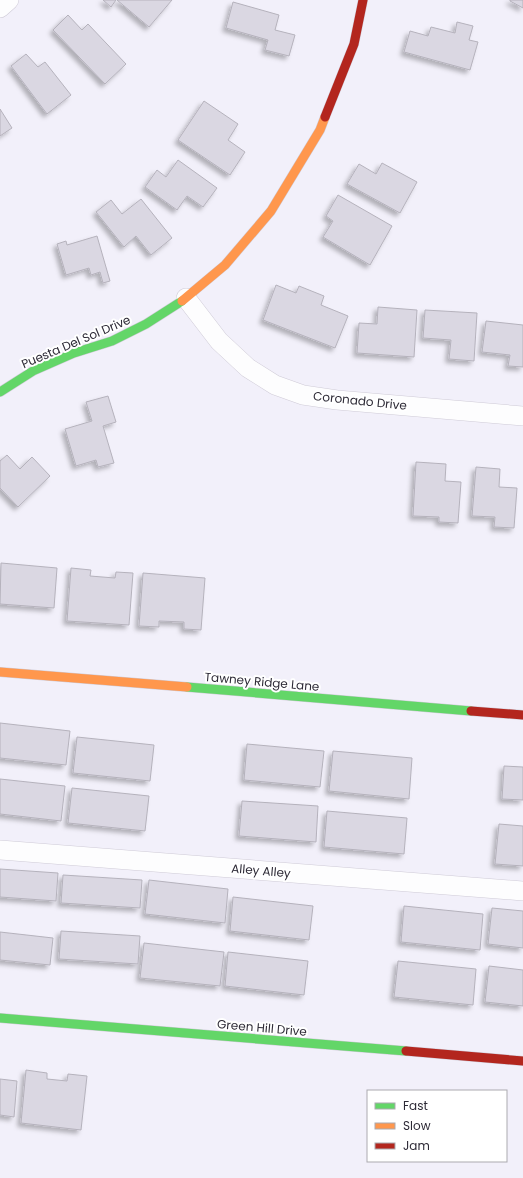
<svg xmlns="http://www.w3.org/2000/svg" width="523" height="1178" font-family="Poppins,sans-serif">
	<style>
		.building { fill: #dad7e2; stroke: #b5b2bc; filter: url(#shadow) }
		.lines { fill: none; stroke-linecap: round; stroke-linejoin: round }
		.street-casing { stroke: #cfcbd7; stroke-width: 20 }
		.fast-casing { stroke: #cfcbd7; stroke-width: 10 }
		.slow-casing { stroke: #cfcbd7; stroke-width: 10 }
		.jam-casing { stroke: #cfcbd7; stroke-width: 10 }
		.street { stroke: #fdfdfe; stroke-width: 19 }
		.fast { stroke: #63d668; stroke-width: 9 }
		.slow { stroke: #ff974d; stroke-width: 9 }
		.jam { stroke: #b3261e; stroke-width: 9 }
		.labels { text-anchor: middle; stroke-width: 4; stroke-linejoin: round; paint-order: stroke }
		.street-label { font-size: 12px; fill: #2d2a36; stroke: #fff }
	</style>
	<defs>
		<filter id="shadow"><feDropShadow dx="-3.5" dy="3.5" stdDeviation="2" flood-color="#0004"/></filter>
	</defs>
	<rect width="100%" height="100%" fill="#f2f0fa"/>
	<!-- building -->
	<g class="building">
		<polygon points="103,0 116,0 111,7"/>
		<polygon points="117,0 172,0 149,27"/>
		<polygon points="510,0 523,0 523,8 510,1"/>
		<polygon points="233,2 279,15 275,30 295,35 289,56 265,50 268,40 226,28"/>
		<polygon points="68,15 82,30 88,24 126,64 105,84 53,30"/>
		<polygon points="457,22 473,26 469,40 478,42 470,70 404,52 410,31 428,36 431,27 455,33"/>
		<polygon points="26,54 38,67 45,62 71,95 47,114 11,66"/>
		<polygon points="204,101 238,124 228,140 245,152 230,175 178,140"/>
		<polygon points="0,109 12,128 0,136"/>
		<polygon points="178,160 217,188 203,207 187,196 177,210 145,187 157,170 166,177"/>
		<polygon points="382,163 417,182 400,213 347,184 359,164 376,174"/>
		<polygon points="338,195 392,226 370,265 323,237 333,221 326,216"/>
		<polygon points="141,199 172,238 151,255 136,236 124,247 96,212 111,200 122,214"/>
		<polygon points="97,236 110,281 103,283 100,272 91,275 89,268 66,275 57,244 66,241 67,245"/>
		<polygon points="276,285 296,293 299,286 324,296 321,305 348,316 335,348 263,320"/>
		<polygon points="378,307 417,310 414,357 357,353 359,323 377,324"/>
		<polygon points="425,310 477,313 474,361 449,359 451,340 423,338"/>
		<polygon points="486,321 523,325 523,367 508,366 510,355 482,352"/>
		<polygon points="108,396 116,422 103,426 114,463 98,467 96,460 76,466 65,429 92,421 86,402"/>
		<polygon points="7,455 20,469 32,457 50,476 18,507 0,488 0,461"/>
		<polygon points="416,462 446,464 445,481 461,482 458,523 439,522 439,517 413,516"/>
		<polygon points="476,467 500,469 499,487 517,488 514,528 494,527 495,517 472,516"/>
		<polygon points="1,563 57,568 54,608 0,604"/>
		<polygon points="71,568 91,570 90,576 115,578 116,572 133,573 129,625 67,621"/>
		<polygon points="143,573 205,578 201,630 184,629 184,622 159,621 159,627 139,626"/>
		<polygon points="0,723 70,731 66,765 0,758"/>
		<polygon points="77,737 154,745 150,781 73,773"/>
		<polygon points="247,744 324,751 320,787 244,780"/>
		<polygon points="333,751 412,758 409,799 329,791"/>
		<polygon points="504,766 523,767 523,800 502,799"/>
		<polygon points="0,779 65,786 61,821 0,814"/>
		<polygon points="72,788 149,796 145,831 68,823"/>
		<polygon points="242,801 318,806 316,842 239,836"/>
		<polygon points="327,811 407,818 404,854 324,847"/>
		<polygon points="499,824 523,826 523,866 495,864"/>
		<polygon points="0,869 58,873 56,901 0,897"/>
		<polygon points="63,875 142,880 140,908 61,903"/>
		<polygon points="149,880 228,889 225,923 145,914"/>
		<polygon points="233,897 313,906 309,940 230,931"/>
		<polygon points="404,906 483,914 480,950 401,942"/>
		<polygon points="492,908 523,911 523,948 488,944"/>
		<polygon points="61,931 140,936 138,964 59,959"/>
		<polygon points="0,932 53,938 50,965 0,960"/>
		<polygon points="144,943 224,952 220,986 140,978"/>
		<polygon points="228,952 308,961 304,995 225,986"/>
		<polygon points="398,961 476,969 473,1005 394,997"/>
		<polygon points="489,966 523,970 523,1006 485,1002"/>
		<polygon points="26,1070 47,1073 47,1079 67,1081 68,1074 87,1076 81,1130 21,1123"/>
		<polygon points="0,1079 17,1081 14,1117 0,1115"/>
	</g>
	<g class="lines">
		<defs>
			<g id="street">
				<polyline points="0,8 9,0"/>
				<polyline points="186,298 219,341 248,368 275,385 303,395 337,400 523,416"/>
				<polyline points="0,850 523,891"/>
			</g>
			<g id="fast">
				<polyline points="0,392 33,371 74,353 112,341 146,324 182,301"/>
				<polyline points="187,687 471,711"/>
				<polyline points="0,1018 406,1051"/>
			</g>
			<g id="slow">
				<polyline points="182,301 225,265 271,211 320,130 325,117"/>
				<polyline points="0,672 187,687"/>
			</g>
			<g id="jam">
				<polyline points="325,117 354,44 363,0"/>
				<polyline points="471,711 523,715"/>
				<polyline points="406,1051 523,1061"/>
			</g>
		</defs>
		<!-- street casing -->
		<use href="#street" class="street-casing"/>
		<!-- fast casing -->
		<use href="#fast" class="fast-casing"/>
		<!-- slow casing -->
		<use href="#slow" class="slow-casing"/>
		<!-- jam casing -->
		<use href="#jam" class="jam-casing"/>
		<!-- street -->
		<use href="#street" class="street"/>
		<!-- fast -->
		<use href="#fast" class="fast"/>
		<!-- slow -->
		<use href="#slow" class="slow"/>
		<!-- jam -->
		<use href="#jam" class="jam"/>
	</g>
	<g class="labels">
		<!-- street labels -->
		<g class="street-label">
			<text transform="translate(76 342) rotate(-23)" y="4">Puesta Del Sol Drive</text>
			<text transform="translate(360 401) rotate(6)" y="4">Coronado Drive</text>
			<text transform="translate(262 682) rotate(5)" y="4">Tawney Ridge Lane</text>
			<text transform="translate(261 871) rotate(5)" y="4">Alley Alley</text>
			<text transform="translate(262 1028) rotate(5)" y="4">Green Hill Drive</text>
		</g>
	</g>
	<!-- legend -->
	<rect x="367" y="1090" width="140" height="72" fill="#ffffff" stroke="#abaaaf"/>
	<rect x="375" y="1103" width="20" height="6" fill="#63d668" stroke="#abaaaf"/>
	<text x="403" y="1110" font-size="12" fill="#2d2a36">Fast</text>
	<rect x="375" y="1123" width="20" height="6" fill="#ff974d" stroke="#abaaaf"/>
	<text x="403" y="1130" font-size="12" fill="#2d2a36">Slow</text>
	<rect x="375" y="1143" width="20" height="6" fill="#b3261e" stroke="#abaaaf"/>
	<text x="403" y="1150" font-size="12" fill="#2d2a36">Jam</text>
</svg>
